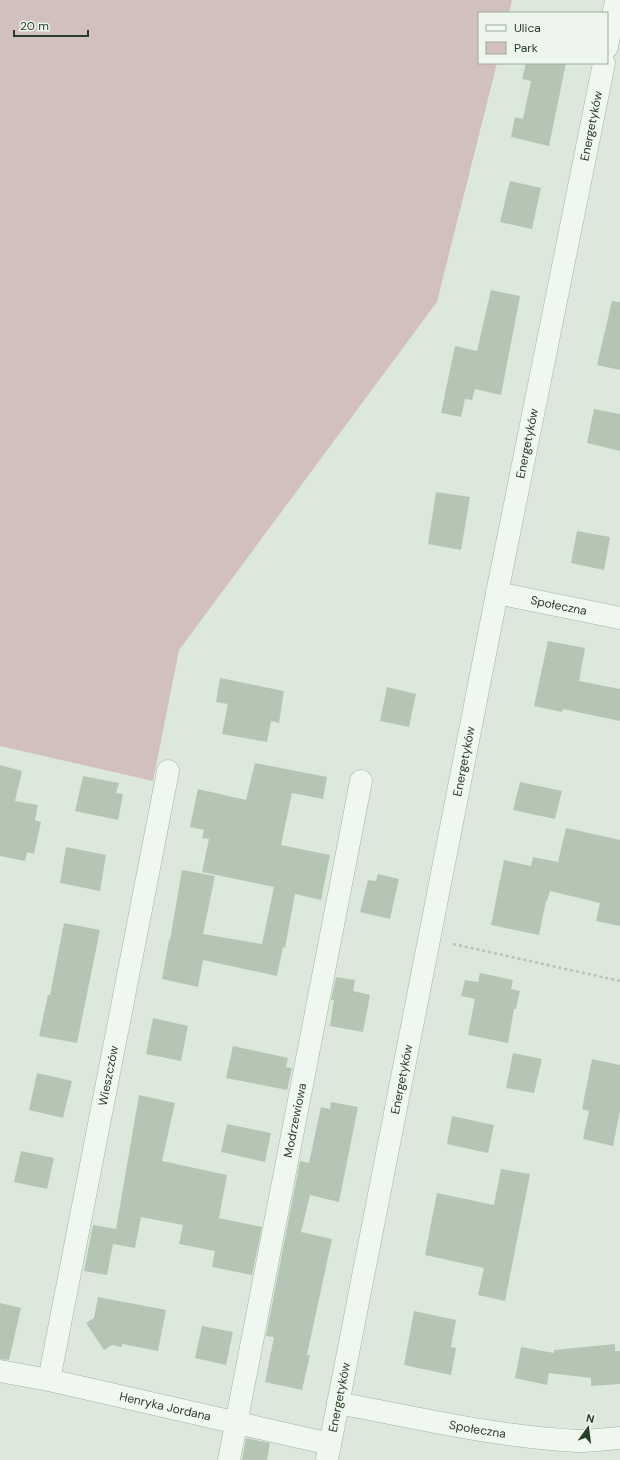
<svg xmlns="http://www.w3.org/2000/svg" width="620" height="1460" font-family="'DM Sans',sans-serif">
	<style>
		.green { fill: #d2c0be }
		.building { fill: #b4c5b4 }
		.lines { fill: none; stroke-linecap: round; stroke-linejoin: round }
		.minor-casing { stroke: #a2b2a2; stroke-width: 23 }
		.path { stroke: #b7c3b7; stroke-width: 2.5; stroke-dasharray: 3 3; stroke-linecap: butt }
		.minor { stroke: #f0f6f0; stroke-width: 22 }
		.labels { text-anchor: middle; stroke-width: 3.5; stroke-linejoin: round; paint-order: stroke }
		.street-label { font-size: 12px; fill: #263f26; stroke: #edf5ec }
	</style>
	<rect width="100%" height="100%" fill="#dde8dd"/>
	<!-- green -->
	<polygon class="green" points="0,0 512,0 509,13 479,13 479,63 497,63 437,302 179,650 153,781 0,746"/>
	<!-- building -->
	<g class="building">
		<polygon points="526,63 566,63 549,146 511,137 515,117 523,119 531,81 522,79"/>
		<polygon points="510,181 541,188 532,229 500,222"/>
		<polygon points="491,290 520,296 501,395 475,389 472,400 465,399 461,417 441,413 455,346 477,351"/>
		<polygon points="612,301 620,302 620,370 597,365"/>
		<polygon points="594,409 620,414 620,451 587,443"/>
		<polygon points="436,492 470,497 461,550 428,544"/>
		<polygon points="577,531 610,537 604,570 571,563"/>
		<polygon points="548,641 585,648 579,681 620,689 620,721 563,709 562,712 534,706"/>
		<polygon points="220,678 284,691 279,723 271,721 267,742 222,734 228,704 216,702"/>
		<polygon points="387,687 416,694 409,727 380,721"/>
		<polygon points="255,763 327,777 323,799 292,793 281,845 330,855 321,900 295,894 285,948 283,947 277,976 203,960 198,987 162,979 169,940 170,940 182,870 215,876 203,934 262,944 274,887 202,872 209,839 202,838 204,830 190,827 198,789 246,800"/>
		<polygon points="0,765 22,771 15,801 38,805 35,820 41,822 34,854 27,852 25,861 0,856"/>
		<polygon points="83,776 119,783 116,793 123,794 118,820 75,811"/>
		<polygon points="520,782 562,791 555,819 513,810"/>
		<polygon points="566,828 620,840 620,926 596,921 600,903 550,891 547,901 546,901 539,935 491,925 504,860 531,866 533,857 558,862"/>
		<polygon points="66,847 106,855 100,891 60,883"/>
		<polygon points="378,874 399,879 390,919 360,912 368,880 376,881"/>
		<polygon points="64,923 100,930 77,1043 39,1036 48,995 50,995"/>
		<polygon points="480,973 513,980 511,989 520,991 516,1009 514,1009 508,1043 468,1035 475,999 461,996 465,980 478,982"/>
		<polygon points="336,977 355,980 353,991 370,995 363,1032 330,1026 334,1000 331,1000"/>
		<polygon points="153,1018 188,1026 181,1061 146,1054"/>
		<polygon points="233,1046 288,1058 286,1067 292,1068 287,1090 226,1078"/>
		<polygon points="513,1053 542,1059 534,1093 506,1088"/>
		<polygon points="592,1059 620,1065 620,1111 613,1146 583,1139 589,1111 582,1109"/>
		<polygon points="37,1073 72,1081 63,1118 29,1110"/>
		<polygon points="139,1095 175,1103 162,1161 227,1175 219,1218 262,1227 252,1275 212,1267 215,1251 179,1244 183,1225 141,1217 135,1248 113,1244 107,1275 84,1271 93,1225 116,1229"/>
		<polygon points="331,1102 358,1107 339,1202 310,1195 301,1232 332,1239 307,1355 310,1355 302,1390 265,1382 274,1337 266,1336 300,1161 309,1163 321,1107 330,1109"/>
		<polygon points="452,1116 494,1125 488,1153 447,1144"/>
		<polygon points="227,1124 271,1133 265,1162 221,1152"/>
		<polygon points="21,1151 54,1158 47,1189 14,1182"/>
		<polygon points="501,1169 530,1174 505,1301 478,1295 484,1268 425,1255 437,1193 494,1205"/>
		<polygon points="98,1297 166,1310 158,1351 122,1344 122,1347 112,1345 104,1350 86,1323 94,1318"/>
		<polygon points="0,1303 21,1308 9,1360 0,1359"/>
		<polygon points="414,1311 456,1320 451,1347 456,1348 451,1375 404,1365"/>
		<polygon points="202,1326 233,1332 226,1365 195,1358"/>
		<polygon points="615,1344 615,1351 620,1351 620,1384 591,1386 591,1378 549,1373 547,1385 515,1378 521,1347 554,1353 554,1350"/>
		<polygon points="246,1438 270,1443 267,1460 242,1460"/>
	</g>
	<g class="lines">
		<defs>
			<g id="minor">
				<polyline points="607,47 616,0"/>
				<path id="s1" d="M497,593L620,618"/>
				<path id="s2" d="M0,1371L49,1380L330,1444"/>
				<path id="s3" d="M49,1380L168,771"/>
				<path id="s4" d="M338,1403C417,1418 497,1437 578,1441C591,1441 606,1439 620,1438"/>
				<path id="s5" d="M229,1460L361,781"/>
				<path id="s6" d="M327,1460L497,593L604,63"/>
			</g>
		</defs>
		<!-- minor casing -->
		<use href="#minor" class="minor-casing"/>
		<!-- path -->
		<polyline class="path" points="453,944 620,981"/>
		<!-- minor -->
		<use href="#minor" class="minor"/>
	</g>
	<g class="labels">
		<!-- street labels -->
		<g class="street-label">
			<text dy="4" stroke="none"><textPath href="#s6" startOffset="1360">Energetyków</textPath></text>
			<text dy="4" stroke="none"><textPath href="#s6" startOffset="1036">Energetyków</textPath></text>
			<text dy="4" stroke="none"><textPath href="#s1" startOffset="63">Społeczna</textPath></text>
			<text dy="4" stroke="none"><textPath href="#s6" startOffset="712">Energetyków</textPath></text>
			<text dy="4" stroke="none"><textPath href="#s3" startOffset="310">Wieszczów</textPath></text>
			<text dy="4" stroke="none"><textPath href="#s6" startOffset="388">Energetyków</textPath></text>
			<text dy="4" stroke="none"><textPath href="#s5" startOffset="346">Modrzewiowa</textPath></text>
			<text dy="4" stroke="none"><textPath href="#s6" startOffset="64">Energetyków</textPath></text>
			<text dy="4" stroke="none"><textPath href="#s2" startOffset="169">Henryka Jordana</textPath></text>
			<text dy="4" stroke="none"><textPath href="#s4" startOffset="142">Społeczna</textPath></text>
		</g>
	</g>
	<!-- legend -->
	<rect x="478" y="12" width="130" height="52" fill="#edf5ec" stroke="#9dac9d"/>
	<rect x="486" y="25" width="20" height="6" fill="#f0f6f0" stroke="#9dac9d"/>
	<text x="514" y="32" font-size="12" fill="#263f26">Ulica</text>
	<rect x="486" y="42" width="20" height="12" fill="#d2c0be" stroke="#9dac9d"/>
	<text x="514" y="52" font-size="12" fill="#263f26">Park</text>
	<!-- north arrow -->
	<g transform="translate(588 1428) rotate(14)" stroke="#edf5ec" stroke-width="3" paint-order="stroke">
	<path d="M0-3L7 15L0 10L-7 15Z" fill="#263f26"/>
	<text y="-6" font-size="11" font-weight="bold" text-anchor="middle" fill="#263f26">N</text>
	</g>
	<!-- scale -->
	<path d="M14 30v6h74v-6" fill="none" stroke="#263f26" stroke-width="2"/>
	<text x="20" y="30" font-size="12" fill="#263f26" stroke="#edf5ec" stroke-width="3" paint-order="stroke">20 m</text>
</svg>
